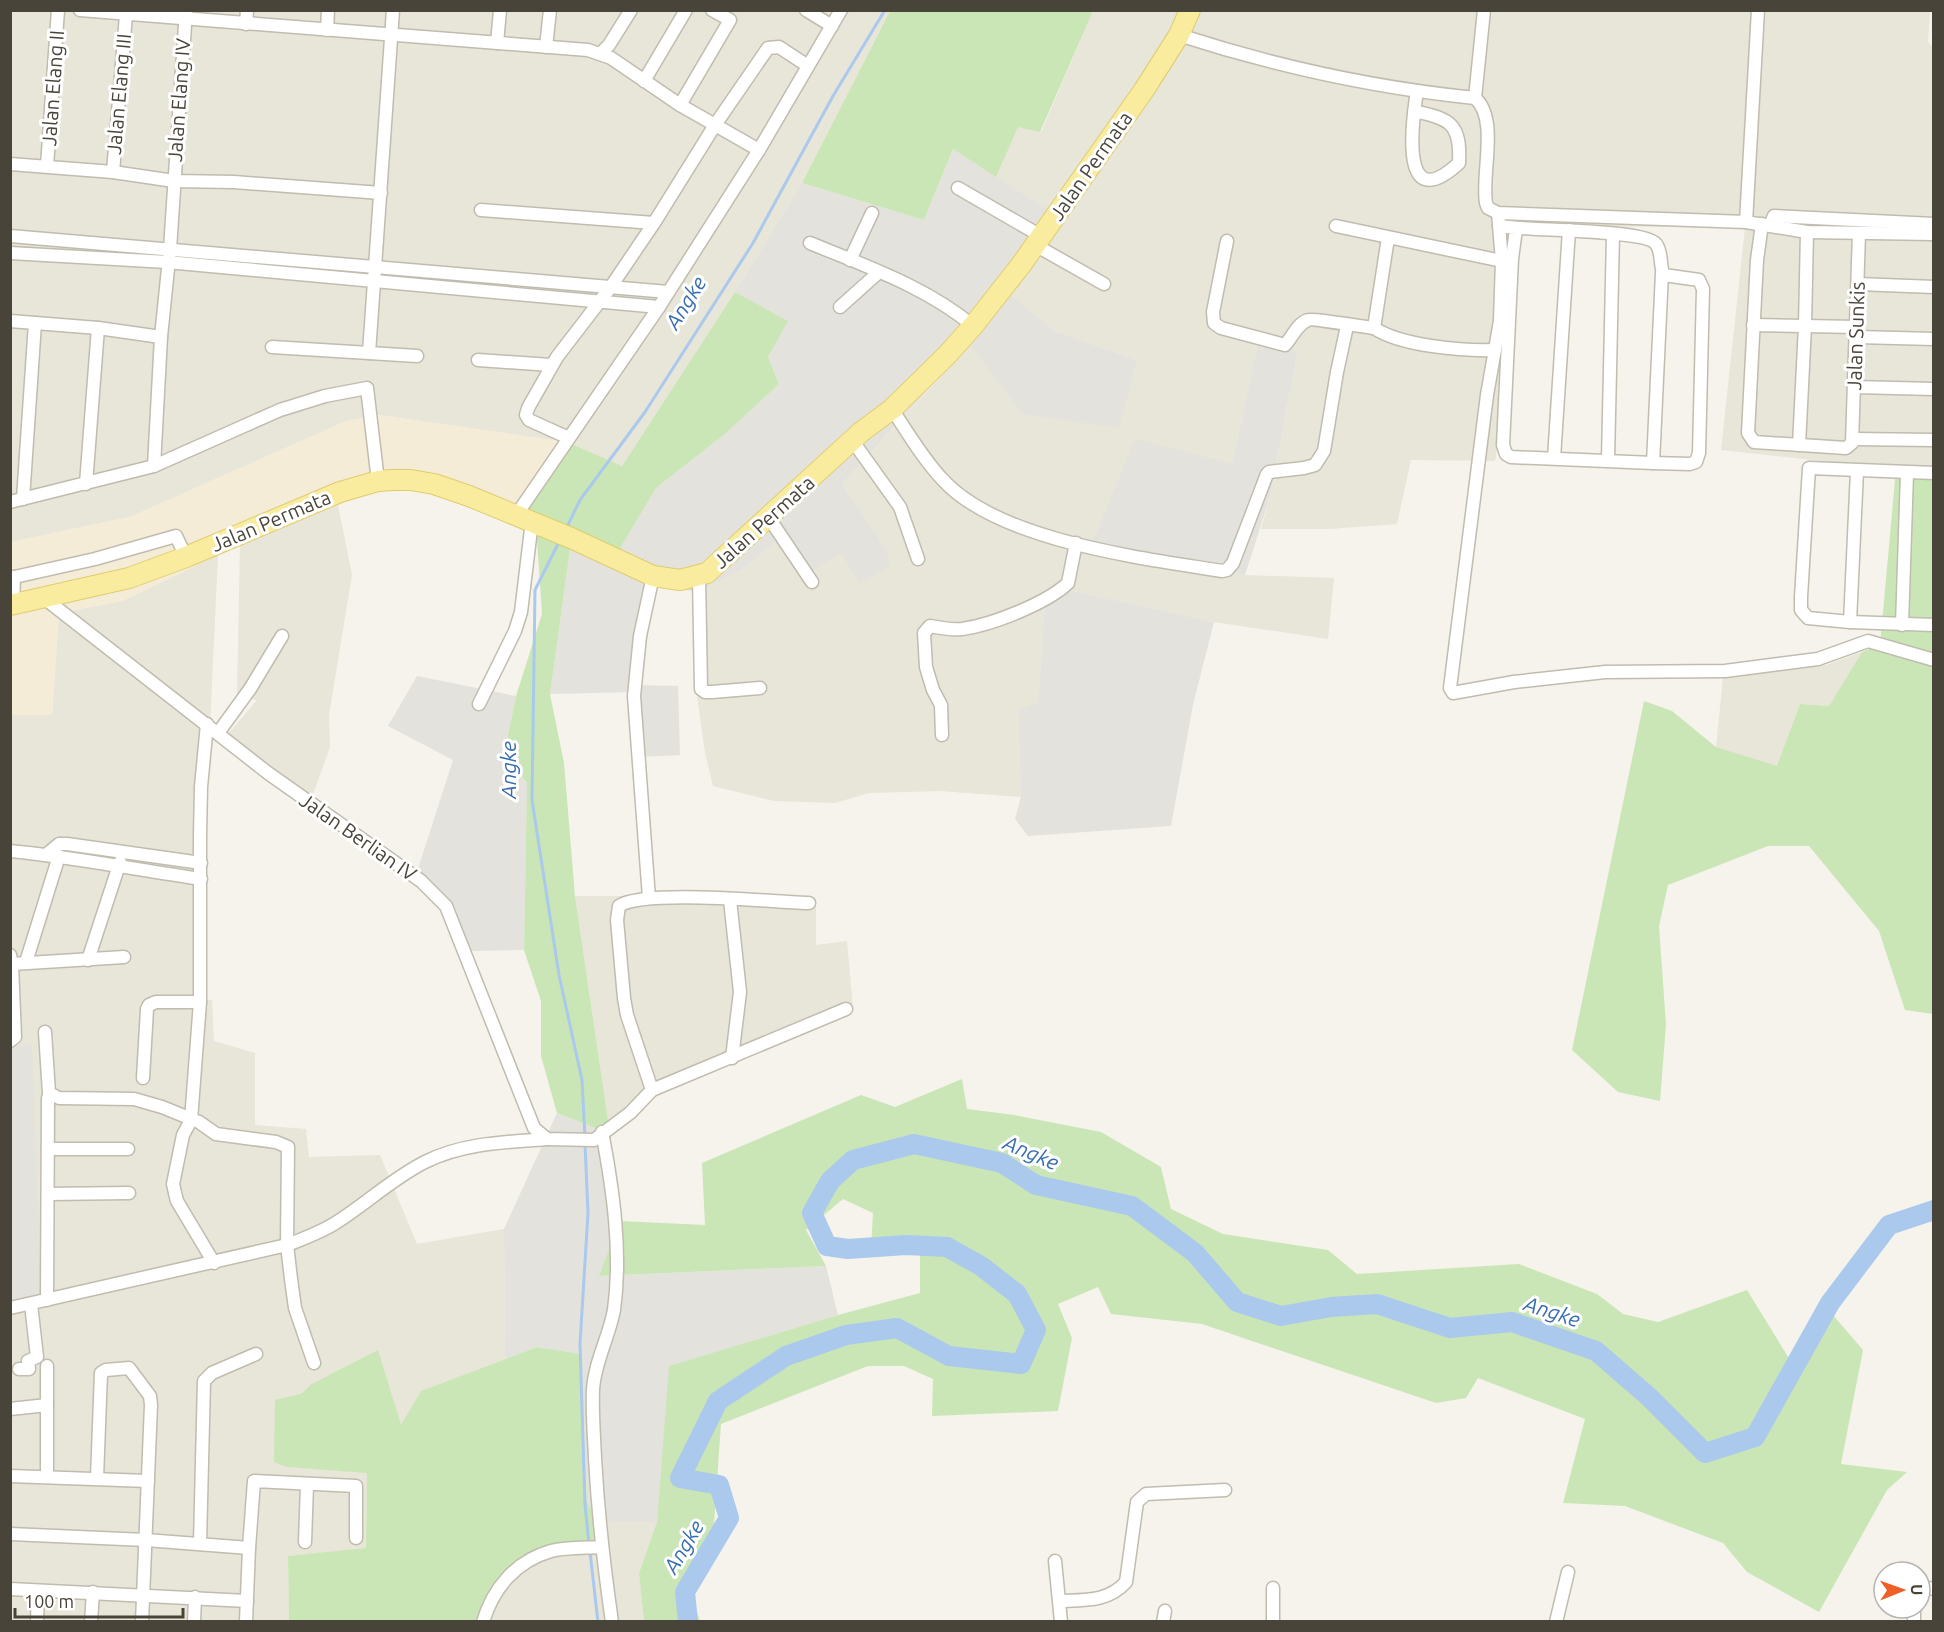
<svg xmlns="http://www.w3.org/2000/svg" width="1944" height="1632" font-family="Ubuntu,sans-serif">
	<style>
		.residential { fill: #e8e5d9 }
		.commercial { fill: #f5ecd8 }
		.industrial { fill: #e4e2dc }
		.green { fill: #cae6b6 }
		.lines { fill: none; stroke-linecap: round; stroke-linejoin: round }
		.stream { stroke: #abc9ed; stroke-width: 3 }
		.river { stroke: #abc9ed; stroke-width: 20 }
		.street-casing { stroke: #c0bcae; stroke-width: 15 }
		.primary-casing { stroke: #dfcc6f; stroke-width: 22 }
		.street { stroke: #fff; stroke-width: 12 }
		.primary { stroke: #f9ec9f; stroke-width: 20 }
		.labels { text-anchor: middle; stroke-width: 6; stroke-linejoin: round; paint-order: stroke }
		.street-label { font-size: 20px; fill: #494439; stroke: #fff }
		.water-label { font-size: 21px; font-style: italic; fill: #366cb0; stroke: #fff }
	</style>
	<rect width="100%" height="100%" fill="#f5f3eb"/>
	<!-- residential -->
	<g class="residential">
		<polygon points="10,11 890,11 802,183 735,292 622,466 566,442 379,415 346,421 130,517 11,542"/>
		<polygon points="1093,11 1930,11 1928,42 1934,49 1933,473 1721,450 1745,228 1511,225 1499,438 1495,461 1411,460 1397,524 1329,529 1261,529 1270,497 1298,352 1258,342 1232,464 1092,544 1245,575 1334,578 1328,639 1214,622 1069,590 1045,603 1038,704 1018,710 1021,797 940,791 869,793 835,803 774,801 713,786 705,753 696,689 696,592 741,570 785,535 841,553 887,550 842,484 971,344 1022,414 1137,360 1055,331 1002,289 1058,216 996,177 1018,126 1041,132"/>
		<polygon points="338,505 352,575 329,715 330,747 309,806 257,773 228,734 257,700 237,697 240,545 290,521"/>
		<polygon points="218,555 208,769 202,839 203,890 207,915 202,1000 212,1000 214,1041 255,1053 255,1125 306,1129 309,1157 380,1155 417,1244 504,1229 505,1359 421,1391 401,1426 310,1385 301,1394 287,1467 367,1472 366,1549 288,1556 289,1621 11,1621 10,715 52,715 59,613 122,601"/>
		<polygon points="1862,652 1829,706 1800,704 1777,767 1716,747 1723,678 1826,665"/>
		<polygon points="575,896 710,896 816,902 816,945 847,941 853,1009 809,1032 658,1094 610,1134"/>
		<polygon points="657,1522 639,1573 644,1621 480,1622 516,1563 601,1523"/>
	</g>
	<!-- commercial -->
	<polygon class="commercial" points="379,415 567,442 511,522 424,489 373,493 290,521 122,601 59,613 52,715 11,715 10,542 130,517 346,421"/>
	<!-- industrial -->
	<g class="industrial">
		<polygon points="953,149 1058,216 1003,289 1055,331 1137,360 1119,428 1022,414 970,344 842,484 887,550 889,567 859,583 841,553 810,572 785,535 741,570 696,592 656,584 640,685 678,686 680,755 640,757 638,692 550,694 570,550 612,562 656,488 725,434 779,384 768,357 787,321 735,292 802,183 924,220"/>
		<polygon points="1258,342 1298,351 1270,497 1245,575 1092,544 1135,439 1232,464"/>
		<polygon points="1069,590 1214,622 1193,705 1171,826 1028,836 1015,819 1021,797 1018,710 1038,703 1045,603"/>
		<polygon points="417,676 516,696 504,754 527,783 524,950 466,951 442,904 414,881 453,760 388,726"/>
		<polygon points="32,1044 41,1301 11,1306 11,1046"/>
		<polygon points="557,1113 610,1134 620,1221 600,1276 826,1266 838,1315 670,1366 657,1522 601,1523 587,1503 581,1354 537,1347 505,1359 504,1229"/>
	</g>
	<!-- green -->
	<g class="green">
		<polygon points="890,11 1093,11 1040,132 1018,127 996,177 953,149 924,220 802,183"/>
		<polygon points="735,292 788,321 768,357 779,384 725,434 656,488 612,562 570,550 550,694 564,763 575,896 610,1134 557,1113 541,1056 541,1001 524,950 527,783 504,754 516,696 542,614 537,540 511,522 567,442 622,466"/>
		<polygon points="1896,469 1933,473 1933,1014 1905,1010 1879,931 1809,846 1768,846 1668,885 1659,926 1666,1025 1660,1101 1618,1092 1572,1050 1644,701 1672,711 1716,747 1777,766 1800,704 1829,706 1862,652 1880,645"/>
		<polygon points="962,1079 967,1109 1014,1115 1101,1132 1161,1167 1171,1209 1223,1234 1328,1250 1357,1274 1519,1264 1597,1294 1623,1314 1658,1322 1747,1290 1793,1365 1827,1308 1863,1350 1841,1464 1907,1472 1887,1490 1819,1612 1747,1572 1723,1543 1625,1506 1563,1503 1585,1419 1478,1378 1466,1398 1436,1403 1202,1324 1111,1314 1098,1287 1058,1304 1072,1338 1058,1411 932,1416 933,1379 904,1366 868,1366 721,1424 711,1567 689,1589 700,1621 644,1621 639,1573 657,1522 669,1366 838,1315 920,1293 920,1251 871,1249 873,1213 843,1199 806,1230 826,1266 599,1276 620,1221 705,1225 702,1163 861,1095 895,1107"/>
		<polygon points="537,1347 581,1354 587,1503 601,1523 604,1545 516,1564 480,1621 289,1621 288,1556 366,1548 367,1473 287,1467 274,1462 275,1400 301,1394 310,1385 378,1350 401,1425 421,1391"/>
	</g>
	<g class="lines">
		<!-- stream -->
		<g class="stream">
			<polyline points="566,529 580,500 645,412 753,243 833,96 885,10"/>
			<polyline points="560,540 535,590 532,800 559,975 582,1080 585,1138"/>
			<polyline points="585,1144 588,1213 580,1344 585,1504 589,1545"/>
			<polyline points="590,1552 598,1622"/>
		</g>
		<!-- river -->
		<polyline class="river" points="688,1622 685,1592 729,1518 719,1485 680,1478 718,1401 786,1356 846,1335 897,1328 949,1356 1021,1364 1036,1330 1017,1294 981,1266 947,1247 906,1245 848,1249 827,1246 812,1213 830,1181 853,1160 914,1144 1002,1163 1036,1185 1132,1206 1195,1253 1237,1302 1281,1316 1331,1307 1377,1304 1450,1328 1512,1322 1596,1351 1649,1397 1705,1453 1755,1437 1830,1303 1889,1225 1934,1210"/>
		<defs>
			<g id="street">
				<polyline points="80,10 588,50 611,58 680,105 759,150"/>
				<polyline points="806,10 832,26"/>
				<polyline points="246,24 247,10"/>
				<polyline points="327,30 328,10"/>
				<path d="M1179,35C1275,66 1375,88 1475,98C1499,119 1481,174 1486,203L1488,208L1498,213L1746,222L1807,232L1934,234"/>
				<polyline points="497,43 500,10"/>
				<polyline points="546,47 550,10"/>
				<polyline points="601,53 609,45 631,10"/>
				<polyline points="644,81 686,10"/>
				<polyline points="1475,98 1484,10"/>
				<polyline points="680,105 730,20 712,10"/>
				<path d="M1414,111C1450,119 1461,123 1459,163C1399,218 1412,123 1417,91"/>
				<polyline points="10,164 113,172 174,181 234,182 381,193"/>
				<polyline points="47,166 58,10"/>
				<polyline points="113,172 126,15"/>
				<polyline points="958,188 1041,236"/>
				<polyline points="481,210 654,223"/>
				<polyline points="1498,213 1502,261 1500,321 1487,395 1450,688 1453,693 1514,682 1605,672 1725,671 1818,659 1868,641 1934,660"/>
				<polyline points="1746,222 1758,10"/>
				<polyline points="1762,224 1757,260 1748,433 1754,442 1846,448 1852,443 1859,233"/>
				<polyline points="1770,225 1774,216 1934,224"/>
				<polyline points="1336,226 1502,261"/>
				<path d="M1499,226C1526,231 1645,229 1656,244C1663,253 1659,266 1664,275L1699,280L1703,289L1699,453L1696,462L1690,464L1653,463L1511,457L1506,454L1503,445L1512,259L1516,229"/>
				<polyline points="10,236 668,292"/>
				<path d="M1388,238L1374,328C1401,346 1463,351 1495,350"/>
				<path d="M1227,241L1213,312L1214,323L1221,328L1285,345C1293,336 1297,324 1308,320C1312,318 1364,327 1374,328"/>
				<path d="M810,243C865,266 927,287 973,326"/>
				<polyline points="1035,245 1104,284"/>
				<polyline points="10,253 167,262 659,307"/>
				<polyline points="850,260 872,213"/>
				<polyline points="1858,284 1934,287"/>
				<polyline points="840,307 879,272"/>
				<polyline points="10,321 98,328 161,337"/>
				<polyline points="1753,325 1857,327"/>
				<polyline points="1857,337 1934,339"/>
				<polyline points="272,347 369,353 393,10"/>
				<polyline points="369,353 417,356"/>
				<polyline points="478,360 551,365"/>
				<polyline points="1854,387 1934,389"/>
				<path d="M892,409C908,433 923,459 943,480C999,541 1142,558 1222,571L1227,570L1233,563L1267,474L1269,472L1304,468L1315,465L1324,451L1337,372L1347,326"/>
				<polyline points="569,438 529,420 526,415 528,408 557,357 610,288 654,223 715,125 768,48 779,47 808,66"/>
				<polyline points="1853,439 1934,440"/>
				<polyline points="852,440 900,507 918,559"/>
				<polyline points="1799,445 1805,326 1807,232"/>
				<polyline points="1554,458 1569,230"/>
				<polyline points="1608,460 1613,234"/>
				<polyline points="1653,463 1662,273"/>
				<polyline points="154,466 161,337 170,249 186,10"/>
				<polyline points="1934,473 1809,468 1801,597 1801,610 1808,618 1850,622 1934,625"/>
				<polyline points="86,484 98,328"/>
				<polyline points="23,499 35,323"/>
				<polyline points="10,502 154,466 280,410 325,396 367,388 378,481"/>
				<polyline points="517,514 659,307 759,150 841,10"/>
				<polyline points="769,518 812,582"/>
				<polyline points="699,577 701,689 705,692 712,692 760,688"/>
				<polyline points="10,578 95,559 176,536 186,557"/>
				<polyline points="44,598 268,773 421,881 446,906 534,1128 547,1139 594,1140 630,1113 652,1090 846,1009"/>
				<polyline points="13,605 14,577"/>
				<polyline points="1850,622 1857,471"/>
				<polyline points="1902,625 1907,473"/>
				<polyline points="479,704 515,631 521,612 532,521"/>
				<polyline points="207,724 201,787 200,836 200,1002 191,1120 183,1135 173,1184 175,1193 177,1201 214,1263"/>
				<polyline points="218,733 250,689 282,636"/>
				<path d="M942,735L941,705L933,690L926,667L924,633L930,626C940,628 952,630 962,629C992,625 1047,603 1068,583L1076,543"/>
				<path d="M10,851C74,857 138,870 201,879"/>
				<polyline points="47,854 59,844 67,844 201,863"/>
				<polyline points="649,898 634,696 640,636 653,576"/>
				<polyline points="730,900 740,992 732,1058"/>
				<polyline points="10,955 12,964 124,957"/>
				<polyline points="88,960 120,862"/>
				<polyline points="26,962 59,856"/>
				<polyline points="45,1032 49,1093 59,1098 134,1099 162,1107 199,1122 216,1134 276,1142 288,1147 287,1245 291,1279 295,1308 314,1363"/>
				<polyline points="10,1041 15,1037 12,964"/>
				<polyline points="143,1078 147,1009 149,1005 156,1002 200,1002"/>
				<path d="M652,1090L627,1015L624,998L617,920L619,906C644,889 773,902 809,903"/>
				<path d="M602,1132C613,1189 622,1252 614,1310C609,1337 595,1361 593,1389C592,1412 594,1435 595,1458C598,1513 604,1567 612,1622"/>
				<polyline points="48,1149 128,1149"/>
				<polyline points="48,1194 129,1193"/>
				<polyline points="47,1300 48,1098"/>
				<path d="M10,1308L287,1245C305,1238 322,1232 337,1222C367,1203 393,1178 425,1162C462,1143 506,1142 547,1139"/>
				<polyline points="19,1369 29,1369 28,1361 37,1357 31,1304"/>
				<polyline points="10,1409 47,1405"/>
				<polyline points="10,1476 148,1481"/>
				<polyline points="47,1476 47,1366"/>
				<polyline points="97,1478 101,1373 106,1370 129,1368 150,1396 151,1405 142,1622"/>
				<polyline points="10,1534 146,1540 249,1548"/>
				<polyline points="305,1542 307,1485"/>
				<polyline points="200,1543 204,1381 212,1373 256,1354"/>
				<polyline points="1055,1561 1061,1622"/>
				<polyline points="10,1589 247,1601"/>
				<polyline points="1920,1590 1934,1588"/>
				<path d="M1060,1601C1085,1600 1108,1602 1126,1582L1137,1502L1146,1494L1225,1490"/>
				<polyline points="37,1622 38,1591"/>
				<polyline points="91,1622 93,1592"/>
				<polyline points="194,1622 195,1597"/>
				<polyline points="246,1622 249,1548 254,1481 356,1486 356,1538"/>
				<path d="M483,1622C493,1588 516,1561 551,1551C567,1547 586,1548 602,1547"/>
				<polyline points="1163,1622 1165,1611"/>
				<polyline points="1273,1622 1273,1588"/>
				<polyline points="1556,1622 1568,1572"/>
				<polyline points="1914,1622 1914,1608"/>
			</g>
			<polyline id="primary" points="10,605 129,578 186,557 340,492 378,481 392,480 411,480 434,484 469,496 571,538 653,576 680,580 707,573 861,432 892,409 947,355 973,326 1021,265 1144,90 1179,35 1190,10"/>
		</defs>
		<!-- street casing -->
		<use href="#street" class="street-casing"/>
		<!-- primary casing -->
		<use href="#primary" class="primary-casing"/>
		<!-- street -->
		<use href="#street" class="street"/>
		<!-- primary -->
		<use href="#primary" class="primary"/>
	</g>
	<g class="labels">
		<!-- street labels -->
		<g class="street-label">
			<text transform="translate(53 88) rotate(-86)" y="7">Jalan Elang II</text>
			<text transform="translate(119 94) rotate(-85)" y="7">Jalan Elang III</text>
			<text transform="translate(179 100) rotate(-86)" y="7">Jalan Elang IV</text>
			<text transform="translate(1091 166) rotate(-55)" y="7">Jalan Permata</text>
			<text transform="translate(1856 336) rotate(-88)" y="7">Jalan Sunkis</text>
			<text transform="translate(271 521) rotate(-23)" y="7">Jalan Permata</text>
			<text transform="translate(764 522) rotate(-42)" y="7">Jalan Permata</text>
			<text transform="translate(358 837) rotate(35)" y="7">Jalan Berlian IV</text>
		</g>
		<!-- water labels -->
		<g class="water-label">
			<text transform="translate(686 303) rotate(-58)" y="7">Angke</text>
			<text transform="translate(509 770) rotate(-90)" y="7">Angke</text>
			<text transform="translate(1031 1153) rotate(23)" y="7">Angke</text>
			<text transform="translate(1552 1312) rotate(18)" y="7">Angke</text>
			<text transform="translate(684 1547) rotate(-59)" y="7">Angke</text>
		</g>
	</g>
	<!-- border -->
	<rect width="1944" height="1632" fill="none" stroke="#494439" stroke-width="24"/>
	<!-- north arrow -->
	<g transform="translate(1902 1590) rotate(89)"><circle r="28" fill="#ffffff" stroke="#b6b4b0" stroke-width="1.5"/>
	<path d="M0-4.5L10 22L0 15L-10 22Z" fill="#ef6027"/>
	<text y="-9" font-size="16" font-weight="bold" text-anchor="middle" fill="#494439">U</text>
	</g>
	<!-- scale -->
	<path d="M15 1608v9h168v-9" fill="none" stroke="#494439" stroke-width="3"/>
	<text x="24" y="1608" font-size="18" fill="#494439" stroke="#ffffff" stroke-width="4.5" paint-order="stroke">100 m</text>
</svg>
